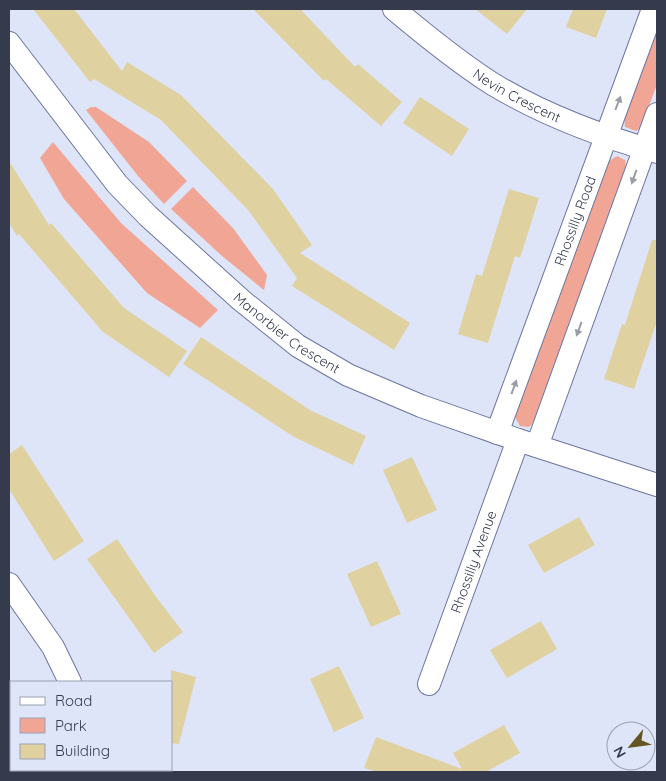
<svg xmlns="http://www.w3.org/2000/svg" width="666" height="781" font-family="Quicksand,sans-serif">
	<style>
		.green { fill: #f1a595 }
		.building { fill: #e0d1a1 }
		.lines { fill: none; stroke-linecap: round; stroke-linejoin: round }
		.street-casing { stroke: #6b769f; stroke-width: 24 }
		.street { stroke: #fff; stroke-width: 22 }
		.oneway { fill: #9a9ca6 }
		.labels { text-anchor: middle; stroke-width: 4; stroke-linejoin: round; paint-order: stroke }
		.street-label { font-size: 14px; fill: #353a4c; stroke: #dfe5f8 }
	</style>
	<rect width="100%" height="100%" fill="#dfe5f8"/>
	<!-- green -->
	<g class="green">
		<polygon points="657,25 657,84 641,128 636,131 625,127 624,117"/>
		<polygon points="91,107 96,107 149,142 187,181 164,204 138,176 86,110"/>
		<polygon points="53,142 121,223 218,310 200,328 147,293 64,199 40,158"/>
		<polygon points="617,156 625,160 626,167 533,423 529,427 520,426 515,417 609,161"/>
		<polygon points="193,187 233,228 267,275 264,290 222,256 171,209"/>
	</g>
	<!-- building -->
	<g class="building">
		<polygon points="33,9 74,9 122,71 127,62 181,95 273,189 312,245 300,253 410,323 394,350 292,286 297,278 248,210 161,120 94,79 90,82"/>
		<polygon points="253,9 304,9 302,11 355,67 358,64 402,102 381,126 326,79 324,81"/>
		<polygon points="475,9 527,9 507,34"/>
		<polygon points="573,9 607,9 596,38 566,27"/>
		<polygon points="420,97 469,129 452,156 403,123"/>
		<polygon points="9,161 49,225 51,223 124,308 187,351 169,377 103,332 19,234 17,236 9,223"/>
		<polygon points="509,189 539,198 520,258 515,256 488,343 458,334 476,274 482,276"/>
		<polygon points="652,240 657,240 657,321 634,389 604,379 622,324 625,325"/>
		<polygon points="201,337 310,410 366,436 353,465 294,437 183,364"/>
		<polygon points="22,445 84,541 54,561 9,489 9,454"/>
		<polygon points="412,457 437,510 407,523 383,470"/>
		<polygon points="579,517 595,545 544,573 528,545"/>
		<polygon points="117,539 154,594 183,632 154,653 87,559"/>
		<polygon points="377,561 401,614 371,627 347,574"/>
		<polygon points="541,621 557,649 507,678 490,650"/>
		<polygon points="339,666 364,718 334,732 310,679"/>
		<polygon points="171,670 196,677 179,744 171,743"/>
		<polygon points="504,725 520,753 486,772 377,772 364,768 376,737 462,769 453,753"/>
	</g>
	<g class="lines">
		<defs>
			<g id="street">
				<path id="s1" d="M394,9C425,35 457,61 491,83C542,114 600,136 657,152"/>
				<path id="s2" d="M9,43L117,184L148,216L241,300L298,346L348,375L421,406L518,440L657,485"/>
				<path id="s3" d="M497,433L653,9"/>
				<polyline points="537,446 657,114"/>
				<polyline points="9,584 53,647 70,682"/>
				<path id="s4" d="M429,684L518,440"/>
				<polyline points="9,714 11,713"/>
				<polyline points="91,770 91,772"/>
			</g>
		</defs>
		<!-- street casing -->
		<use href="#street" class="street-casing"/>
		<!-- street -->
		<use href="#street" class="street"/>
	</g>
	<!-- one-way arrows -->
	<defs><path id="oneway-solid" d="M-6-.8H1V-3.2L6.5 0L1 3.2V.8H-6Z" transform="scale(1.25)"/></defs>
	<g class="oneway">
		<use href="#oneway-solid" transform="translate(618 103) rotate(-69)"/>
		<use href="#oneway-solid" transform="translate(634 177) rotate(110)"/>
		<use href="#oneway-solid" transform="translate(579 329) rotate(110)"/>
		<use href="#oneway-solid" transform="translate(514 387) rotate(-70)"/>
	</g>
	<g class="labels">
		<!-- street labels -->
		<g class="street-label">
			<text dy="5" stroke="none"><textPath href="#s1" startOffset="151">Nevin Crescent</textPath></text>
			<text dy="5" stroke="none"><textPath href="#s3" startOffset="226">Rhossilly Road</textPath></text>
			<text dy="5" stroke="none"><textPath href="#s2" startOffset="404">Manorbier Crescent</textPath></text>
			<text dy="5" stroke="none"><textPath href="#s4" startOffset="130">Rhossilly Avenue</textPath></text>
		</g>
	</g>
	<!-- border -->
	<rect width="666" height="781" fill="none" stroke="#353a4c" stroke-width="20"/>
	<!-- legend -->
	<rect x="10" y="681" width="162" height="90" fill="#dfe5f8" stroke="#9ba1b3"/>
	<rect x="20" y="697" width="25" height="8" fill="#ffffff" stroke="#9ba1b3"/>
	<text x="55" y="706" font-size="15" fill="#353a4c">Road</text>
	<rect x="20" y="718" width="25" height="15" fill="#f1a595" stroke="#9ba1b3"/>
	<text x="55" y="731" font-size="15" fill="#353a4c">Park</text>
	<rect x="20" y="744" width="25" height="15" fill="#e0d1a1" stroke="#9ba1b3"/>
	<text x="55" y="756" font-size="15" fill="#353a4c">Building</text>
	<!-- north arrow -->
	<g transform="translate(631 746) rotate(241)"><circle r="24" fill="#dfe5f8" stroke="#9ba1b3"/>
	<path d="M0-4L9 19L0 12L-9 19Z" fill="#645522"/>
	<text y="-8" font-size="14" font-weight="bold" text-anchor="middle" fill="#353a4c">N</text>
	</g>
</svg>
